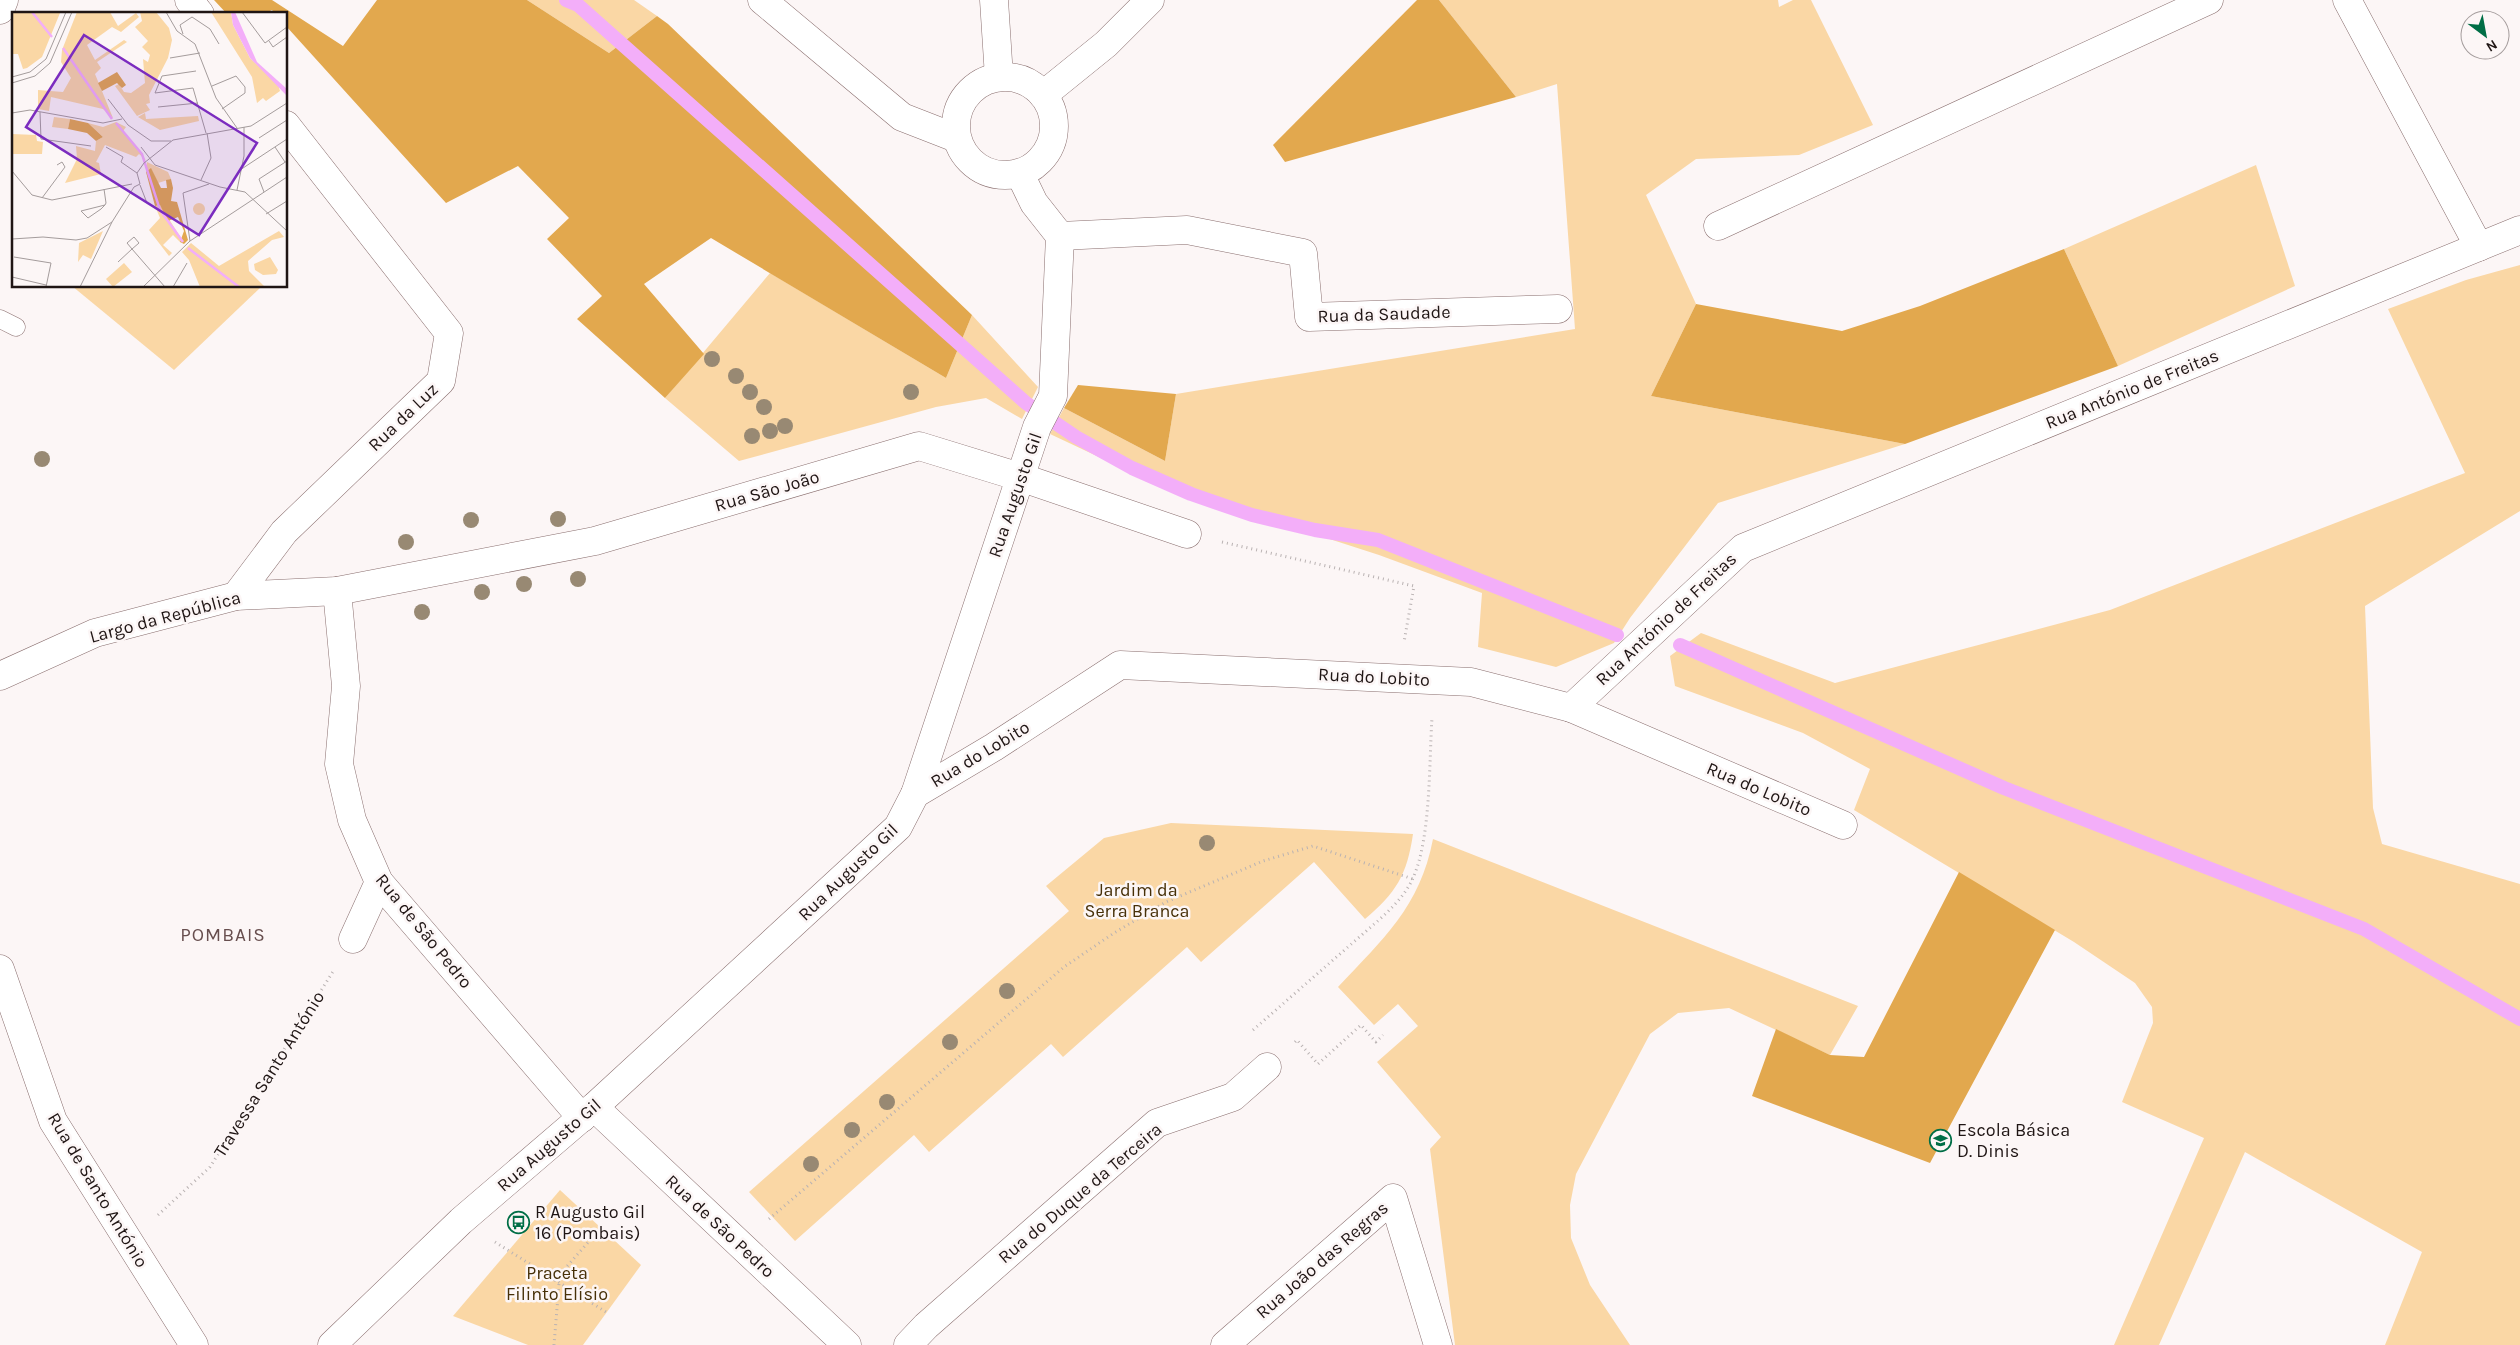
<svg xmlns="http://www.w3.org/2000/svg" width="2520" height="1345" font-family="Karla,sans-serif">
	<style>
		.green { fill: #fad7a5 }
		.forest { fill: #e2a84e }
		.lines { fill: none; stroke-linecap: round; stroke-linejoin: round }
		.stream { stroke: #f3aef9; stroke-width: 14 }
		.service-casing { stroke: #8a6f6f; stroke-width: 19 }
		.minor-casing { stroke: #8a6f6f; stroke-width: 29 }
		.tertiary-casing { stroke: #8a6f6f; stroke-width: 29 }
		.path { stroke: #b9b2b2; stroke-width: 3; stroke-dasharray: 1 4; stroke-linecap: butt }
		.service { stroke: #fff; stroke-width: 18 }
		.minor { stroke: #fff; stroke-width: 28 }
		.tertiary { stroke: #fff; stroke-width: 28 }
		.tree { fill: #988973 }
		.labels { text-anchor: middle; stroke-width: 5; stroke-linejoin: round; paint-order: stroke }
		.street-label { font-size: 18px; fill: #1f1514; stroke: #fcf6f6 }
		.park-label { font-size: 18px; fill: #473008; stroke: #fcf6f6 }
		.poi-label { font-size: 18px; fill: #1f1514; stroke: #fcf6f6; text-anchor: start }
		.neighbourhood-label { font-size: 19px; letter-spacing: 1px; fill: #674e4e; stroke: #fcf6f6 }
		.inset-river { fill: none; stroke: #f3aef9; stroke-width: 2.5 }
		.inset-road { fill: none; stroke: #a49c9c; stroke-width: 1 }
		.view { fill: #7b2cbf; fill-opacity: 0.15; stroke: #7b2cbf; stroke-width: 2.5 }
		.inset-edge { fill: none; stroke: #1f1514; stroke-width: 2.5 }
	</style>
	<rect width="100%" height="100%" fill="#fcf6f6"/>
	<!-- green -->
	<g class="green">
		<polygon points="527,0 634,0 657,16 609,53"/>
		<polygon points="1439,0 1778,0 1779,7 1793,0 1811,0 1873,125 1799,155 1696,159 1646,195 1696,304 1651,396 1905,444 1718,503 1630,618 1614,643 1556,667 1478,647 1482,593 1379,555 1150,481 1050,434 1064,408 1165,461 1176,394 1575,329 1557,84 1516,97"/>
		<polygon points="2256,165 2295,286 2118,366 2064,249"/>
		<polygon points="2520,265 2520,511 2365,606 2373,808 2382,844 2520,884 2520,1345 2385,1345 2422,1252 2245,1152 2159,1345 2114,1345 2204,1138 2122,1102 2153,1023 2152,1007 2135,983 2074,942 1854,810 1870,769 1803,733 1675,686 1670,656 1701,633 1835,683 2110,610 2465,473 2388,309 2466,280"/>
		<polygon points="770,273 946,378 972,315 1038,387 1022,419 986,398 936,407 739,461 665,398"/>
		<polygon points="72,286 262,286 174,370"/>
		<path d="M1171,823L1413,834C1407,875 1396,893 1365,919L1314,862L1201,962L1187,947L1063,1057L1051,1044L929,1152L914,1135L795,1241L749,1192L1069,911L1046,886L1104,838Z"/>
		<path d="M1433,839L1858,1006L1830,1055L1729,1008L1678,1013L1650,1034L1576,1174L1570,1205L1571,1238L1590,1285L1630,1345H1455L1430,1149L1441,1137L1377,1062L1418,1026L1398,1004L1374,1025L1338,987C1383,939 1420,907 1433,839Z"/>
		<polygon points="560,1190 641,1265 583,1345 528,1345 453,1316"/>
	</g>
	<!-- forest -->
	<g class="forest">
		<polygon points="214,0 272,0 343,46 377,0 527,0 609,53 657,16 668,24 972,315 946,378 711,238 644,284 704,354 665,398 577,319 602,296 547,239 569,218 518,166 446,203 286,26 286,14 275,14 272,10 264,14 227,14"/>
		<polygon points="1417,0 1439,0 1516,97 1285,162 1273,145"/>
		<polygon points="2064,249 2118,366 1905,444 1651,396 1696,304 1842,331 1920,306"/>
		<polygon points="1078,385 1176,394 1165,461 1064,408"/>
		<polygon points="1959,872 2055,930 1930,1163 1752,1096 1776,1029 1830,1055 1864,1057"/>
	</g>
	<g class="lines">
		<!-- stream -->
		<g class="stream">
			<polyline points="566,0 578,5 1026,403 1076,437 1132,468 1191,494 1252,515 1315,530 1378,540 1617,635"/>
			<polyline points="1680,645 2004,788 2364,929 2520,1019"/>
		</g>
		<defs>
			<polyline id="service" points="0,319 16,327"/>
			<g id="minor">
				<polyline points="189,0 200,14"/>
				<polyline points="762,0 902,117 956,138"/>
				<polyline points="994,0 999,77"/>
				<polyline points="2347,0 2479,247"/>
				<circle cx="1005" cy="126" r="49"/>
				<polyline points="1043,95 1106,44 1150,0"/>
				<polyline points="1718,226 2209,0"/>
				<polyline points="1060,236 1187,230 1303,253 1309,317 1558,309"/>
				<polyline points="337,591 346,686 339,764 352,820 379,882 582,1118"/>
				<polyline points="236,596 284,532 441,381 449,333 286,125"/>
				<polyline points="0,676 95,633 236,596 337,591 595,541 919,446 1020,477 1187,534"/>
				<polyline points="1571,708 1743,548 2520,230"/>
				<polyline points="915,794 994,747 1120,665 1471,682 1571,708 1843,825"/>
				<polyline points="353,939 379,882"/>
				<polyline points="0,969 53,1121 194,1345"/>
				<polyline points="594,1107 847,1345"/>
				<polyline points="332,1345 461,1221 594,1107 898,827 915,794 1037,427 1053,396 1060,236 1034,203 1020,174"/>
				<polyline points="908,1345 926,1326 1157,1123 1233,1097 1267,1067"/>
				<polyline points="1225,1345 1393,1198 1438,1345"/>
			</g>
			<polyline id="tertiary" points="0,10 4,0"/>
		</defs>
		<!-- service casing -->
		<use href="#service" class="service-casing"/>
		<!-- minor casing -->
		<use href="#minor" class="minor-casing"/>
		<!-- tertiary casing -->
		<use href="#tertiary" class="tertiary-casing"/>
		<!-- path -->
		<g class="path">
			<polyline points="1222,542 1414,586 1404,642"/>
			<path d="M1253,1030L1380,919C1393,907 1406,894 1413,878C1431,838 1429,763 1432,718"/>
			<polyline points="1295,1042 1297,1040 1318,1064 1361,1025 1376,1042 1383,1035"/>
			<polyline points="158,1215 210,1167 334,970"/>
			<polyline points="769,1219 1064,967 1114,933 1166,902 1263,861 1313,846 1413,879"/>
			<polyline points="495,1242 606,1312"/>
			<polyline points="554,1281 600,1229"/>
			<polyline points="554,1345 559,1284"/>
		</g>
		<!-- service -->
		<use href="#service" class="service"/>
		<!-- minor -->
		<use href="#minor" class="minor"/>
		<!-- tertiary -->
		<use href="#tertiary" class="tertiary"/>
	</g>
	<!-- trees -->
	<g class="tree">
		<circle cx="712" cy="359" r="8"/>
		<circle cx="736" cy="376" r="8"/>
		<circle cx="750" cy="392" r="8"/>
		<circle cx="911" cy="392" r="8"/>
		<circle cx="764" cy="407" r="8"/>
		<circle cx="785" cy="426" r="8"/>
		<circle cx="770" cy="431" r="8"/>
		<circle cx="752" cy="436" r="8"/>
		<circle cx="42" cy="459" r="8"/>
		<circle cx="558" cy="519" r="8"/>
		<circle cx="471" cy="520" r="8"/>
		<circle cx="406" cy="542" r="8"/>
		<circle cx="578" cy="579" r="8"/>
		<circle cx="524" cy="584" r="8"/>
		<circle cx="482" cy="592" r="8"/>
		<circle cx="422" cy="612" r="8"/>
		<circle cx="1207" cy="843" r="8"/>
		<circle cx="1007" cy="991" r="8"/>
		<circle cx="950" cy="1042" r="8"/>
		<circle cx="887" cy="1102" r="8"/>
		<circle cx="852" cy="1130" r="8"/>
		<circle cx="811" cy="1164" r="8"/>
	</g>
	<!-- icons -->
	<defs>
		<symbol id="school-ring" viewBox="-11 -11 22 22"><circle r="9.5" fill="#fcf6f6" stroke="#006e46" stroke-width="1.5"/><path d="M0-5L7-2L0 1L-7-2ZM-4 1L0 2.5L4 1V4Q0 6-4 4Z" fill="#006e46"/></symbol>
		<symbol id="bus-ring" viewBox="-11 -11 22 22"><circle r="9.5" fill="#fcf6f6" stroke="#006e46" stroke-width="1.5"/><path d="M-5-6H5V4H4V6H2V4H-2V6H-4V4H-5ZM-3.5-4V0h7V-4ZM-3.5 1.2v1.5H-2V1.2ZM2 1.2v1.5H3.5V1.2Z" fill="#006e46"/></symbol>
	</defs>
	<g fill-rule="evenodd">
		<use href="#school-ring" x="1928" y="1128" width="25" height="25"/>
		<use href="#bus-ring" x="506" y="1210" width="25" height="25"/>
	</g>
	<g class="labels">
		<!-- street labels -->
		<g class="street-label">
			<text transform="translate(1384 314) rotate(-2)" y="6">Rua da Saudade</text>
			<text transform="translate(2132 389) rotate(-22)" y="6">Rua António de Freitas</text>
			<text transform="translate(403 417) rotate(-44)" y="6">Rua da Luz</text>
			<text transform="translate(767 491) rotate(-16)" y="6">Rua São João</text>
			<text transform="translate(1015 495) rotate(-71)" y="6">Rua Augusto Gil</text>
			<text transform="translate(165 617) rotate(-15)" y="6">Largo da República</text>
			<text transform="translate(1666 619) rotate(-43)" y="6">Rua António de Freitas</text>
			<text transform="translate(1374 677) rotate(3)" y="6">Rua do Lobito</text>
			<text transform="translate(980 754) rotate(-31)" y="6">Rua do Lobito</text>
			<text transform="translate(1759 789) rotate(23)" y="6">Rua do Lobito</text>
			<text transform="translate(848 872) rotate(-44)" y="6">Rua Augusto Gil</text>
			<text transform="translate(424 931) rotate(51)" y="6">Rua de São Pedro</text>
			<text transform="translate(269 1074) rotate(-58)" y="6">Travessa Santo António</text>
			<text transform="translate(549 1145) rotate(-41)" y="6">Rua Augusto Gil</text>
			<text transform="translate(98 1190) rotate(59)" y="6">Rua de Santo António</text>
			<text transform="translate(1080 1193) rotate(-40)" y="6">Rua do Duque da Terceira</text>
			<text transform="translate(720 1226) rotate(43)" y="6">Rua de São Pedro</text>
			<text transform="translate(1322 1260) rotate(-41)" y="6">Rua João das Regras</text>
		</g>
		<!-- park labels -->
		<g class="park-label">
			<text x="1137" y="896">Jardim da<tspan x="1137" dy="21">Serra Branca</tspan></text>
			<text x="557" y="1279">Praceta<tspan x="557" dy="21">Filinto Elísio</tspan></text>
		</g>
		<!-- poi labels -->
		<g class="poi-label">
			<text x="1957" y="1136">Escola Básica<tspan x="1957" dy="21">D. Dinis</tspan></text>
			<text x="535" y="1218">R Augusto Gil<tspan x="535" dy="21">16 (Pombais)</tspan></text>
		</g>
		<!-- neighbourhood labels -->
		<g class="neighbourhood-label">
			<text x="223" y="941">POMBAIS</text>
		</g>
	</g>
	<!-- overview -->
	<g transform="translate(12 12)">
		<rect width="275" height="275" fill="#fcf6f6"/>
		<path d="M0,0L48,1L30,45L15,56L11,57L6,42H0ZM65,0H98L106,14L124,1L127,5L109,20L100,15L75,33L83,48L112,28L115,30L85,50L89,56L83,62L101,106L91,97L39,85L37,99L26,97V78L51,80L59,66L49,50L50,38ZM128,0H144L157,16L160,28L156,46L137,83L138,91L134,92L138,98L125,104L103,74L107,72L112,80L119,81L133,71L131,47L136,50L138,43L130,35L136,29L123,15L130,9ZM199,0H219L221,13L238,46L266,72L268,79L254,89L251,86L245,91L240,65ZM133,101L134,107L186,104L187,109L148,118L126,105ZM42,105L58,107L56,117L40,115ZM104,110L114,115L111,119L134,148L127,142L124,145L93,133L84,150L87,151L89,162L53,171L65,147L64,134L83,139L84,129L91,125L76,111L91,115ZM0,122L24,123L25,129L31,130L30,142H0ZM135,150L156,160L159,167L146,171L139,157L134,160ZM181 197a6 6 0 1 1 12 0a6 6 0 1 1-12 0ZM148,193L169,226L168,230L161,223L151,233L160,241L157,244L137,218L148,206L143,194ZM91,219L79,247L71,243L66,250L67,231ZM267,219L272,225L260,228L236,249L237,259L253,275H188L177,248L170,240L179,231L207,254ZM258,245L266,258L264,262L251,263L243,258L242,252ZM112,251L120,260L101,275L94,267Z" fill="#fad7a5"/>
		<path d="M105,60L114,73L110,76L105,71L90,79L86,71ZM58,107L76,111L91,125L84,129L75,121L56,117ZM139,156L149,176H155L154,168L159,167L161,176L159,189L165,190L176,228L172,232L168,230L172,219L166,205L156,209L148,193L143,194L134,160Z" fill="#e2a84e"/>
		<path d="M219,0H223L245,50L275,77V84L238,46L221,13Z" fill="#f3aef9"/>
		<path class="inset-river" d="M20,0L40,25M51,36L100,107M104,111L130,142L148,198L171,230M176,236L227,275"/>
		<path class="inset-road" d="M154,0L165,19L183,32L204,86L225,116M230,0L253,31L275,15M171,22L168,13L180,5L198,17L207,32M257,29L261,35L275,25M158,46L188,41M184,59L150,64L143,81L181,76L194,121M0,65L18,60L34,47L54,0M0,71L23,64L38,51L60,0M200,74L224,64L233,75V81L210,97M96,87L116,113L139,129H159M146,95L186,91M28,100L29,127L79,134M0,101L18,98L91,111L110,107M247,126L275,108M94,135L111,145L109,150L125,161M129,135L143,153L208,175L233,180L275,219M263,135L273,150M228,158L275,127M0,159L20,183L40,188L120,172M189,168L199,146L195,121M128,173L135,191M92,177L94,191L93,193L89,197L76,206L69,199L93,193M225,178L232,144V115M252,180L247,167L275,149M30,186L53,155L50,150L45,153M254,202L275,189M0,227L31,225L64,228L75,226L100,210M178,229L171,181L197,172M2,245L39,251L34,275M106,250L120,237L115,231L122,225L127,231L120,237L153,275M0,265L34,273M68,275L100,210L122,175L128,172L125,161L132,151L161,128L239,114L275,91M131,275L178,229L275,165M161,275L175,251"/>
		<path class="view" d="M72,23L245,131L187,223L14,115Z"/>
		<rect width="275" height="275" class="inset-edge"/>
	</g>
	<!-- north arrow -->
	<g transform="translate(2485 35) rotate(148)"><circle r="24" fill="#fcf6f6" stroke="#a49c9c"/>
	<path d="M0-4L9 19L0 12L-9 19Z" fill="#006e46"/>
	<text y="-8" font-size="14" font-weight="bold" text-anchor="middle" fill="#1f1514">N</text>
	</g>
</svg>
